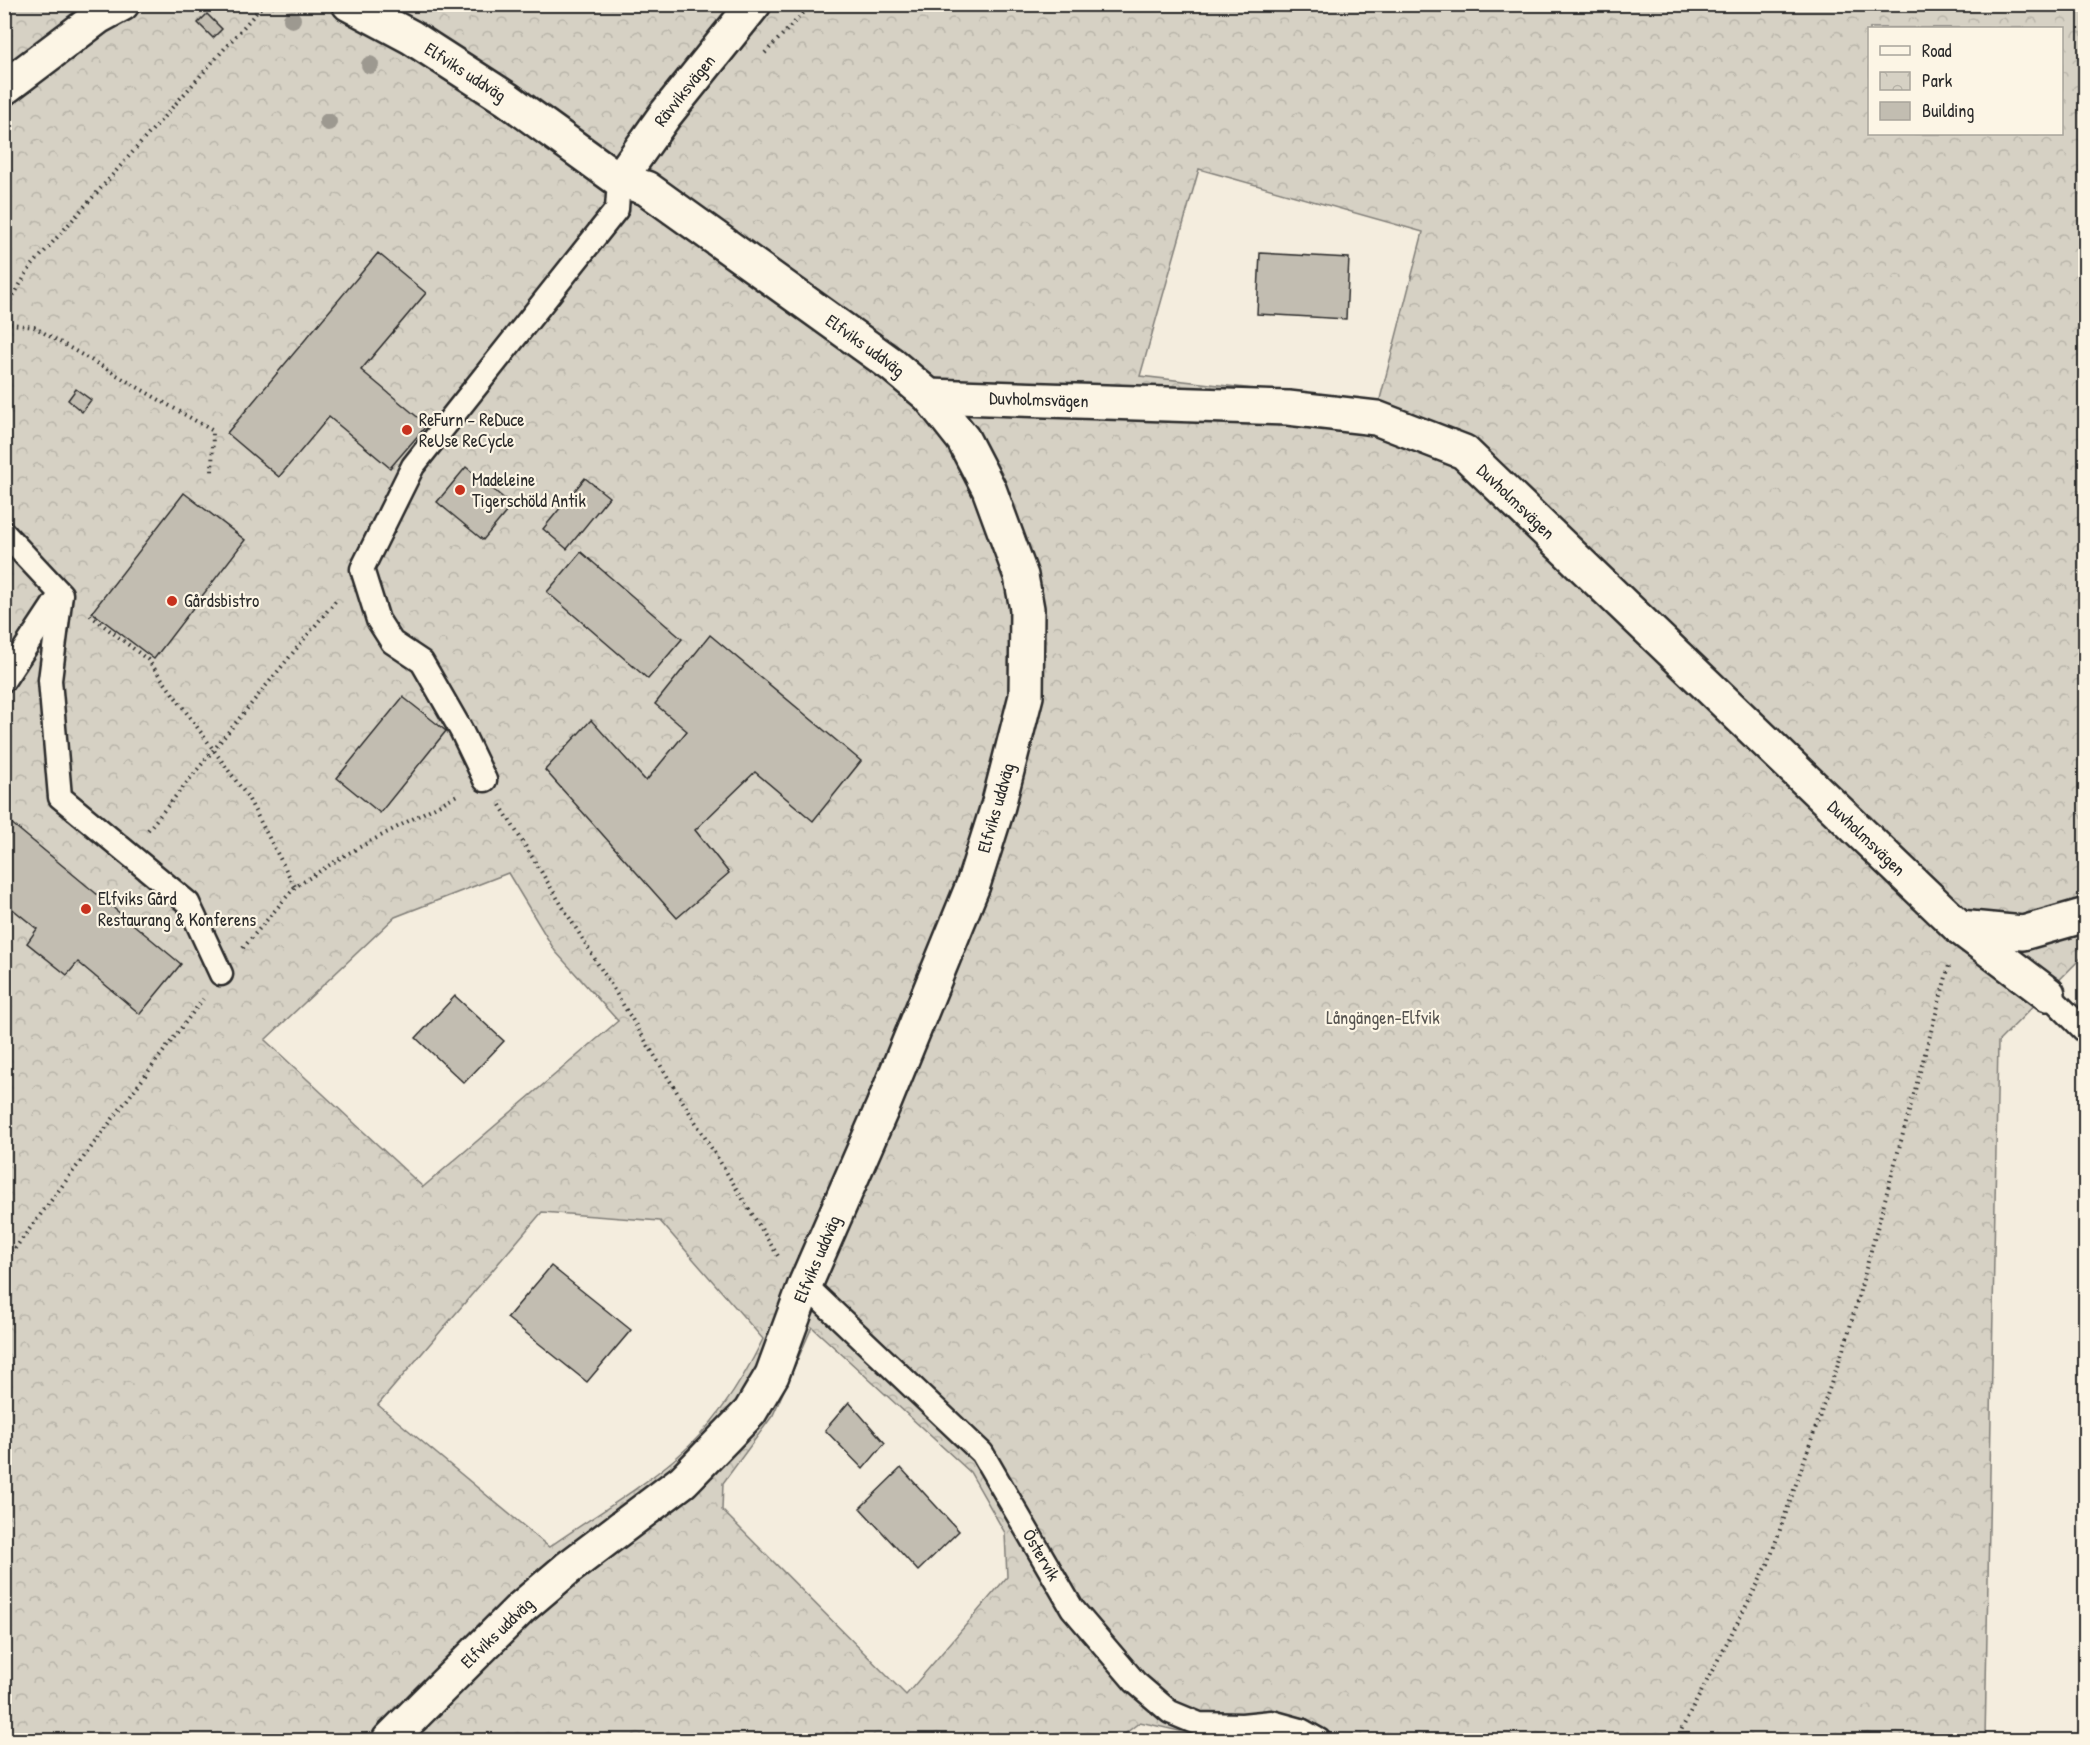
<svg xmlns="http://www.w3.org/2000/svg" width="2090" height="1745" font-family="'Patrick Hand',sans-serif">
	<style>
		.park { fill: url(#park-crowns); stroke: #807e78; stroke-width: 1.5; fill-rule: evenodd }
		.building { fill: #c2bdb1; stroke: #2b2b2b; stroke-width: 1.5 }
		.lines { fill: none; stroke-linecap: round; stroke-linejoin: round }
		.lane-casing { stroke: #2b2b2b; stroke-width: 27 }
		.street-casing { stroke: #2b2b2b; stroke-width: 38 }
		.path { stroke: #2b2b2b; stroke-width: 4; stroke-dasharray: 1.5 4.5; stroke-linecap: butt }
		.lane { stroke: #fcf5e5; stroke-width: 22 }
		.street { stroke: #fcf5e5; stroke-width: 33 }
		.tree { fill: #9d9990 }
		.poi-dot { fill: #c8321e; stroke: #fcf5e5; stroke-width: 2 }
		.labels { text-anchor: middle; stroke-width: 4.5; stroke-linejoin: round; paint-order: stroke }
		.street-label { font-size: 18px; fill: #2b2b2b; stroke: #fcf5e5 }
		.poi-label { font-size: 18px; fill: #2b2b2b; stroke: #fcf5e5; text-anchor: start }
		.park-label { font-size: 18px; fill: #565451; stroke: #fcf5e5 }
	</style>
	<defs>
		<pattern id="park-crowns" width="20" height="18" patternUnits="userSpaceOnUse" patternTransform="scale(1.5)"><rect width="20" height="18" fill="#d6d1c4"/><path d="M2 6a3 3 0 1 1 6 0M12 15a3 3 0 1 1 6 0" fill="none" stroke="#b8b4a9"/></pattern>
	</defs>
	<rect width="100%" height="100%" fill="#f4edde"/>
	<filter id="ink" filterUnits="userSpaceOnUse"><feTurbulence type="fractalNoise" baseFrequency=".0167" numOctaves="2"/><feDisplacementMap in="SourceGraphic" scale="12" xChannelSelector="R" yChannelSelector="G"/><feConvolveMatrix kernelMatrix="1 2 1 2 8 2 1 2 1" color-interpolation-filters="sRGB"/></filter>
	<g filter="url(#ink)">
		<!-- park -->
		<path class="park" d="M5,5H2085V954L1998,1042L1985,1740H1219L1140,1722L1117,1740H5ZM1870,28H2062V134H1870ZM1199,169L1423,232L1379,403L1140,376ZM508,873L555,951L618,1021L423,1187L265,1040L395,917ZM542,1212L660,1221L763,1339C742,1382 714,1426 677,1457C640,1489 589,1519 549,1547L378,1405ZM812,1327L970,1472L1005,1533L1007,1577L906,1695L722,1510L723,1483L773,1415Z"/>
		<!-- building -->
		<g class="building">
			<polygon points="207,14 222,29 213,38 198,23"/>
			<polygon points="378,253 426,293 361,370 427,425 390,468 329,417 279,477 227,433"/>
			<polygon points="1260,253 1349,258 1346,319 1257,314"/>
			<polygon points="76,389 91,400 82,412 68,400"/>
			<polygon points="466,467 512,505 483,540 437,502"/>
			<polygon points="585,478 609,497 567,549 543,529"/>
			<polygon points="184,493 245,540 154,659 92,612"/>
			<polygon points="581,552 682,639 648,679 547,592"/>
			<polygon points="710,635 861,761 813,821 755,772 695,830 729,873 677,918 545,770 591,720 646,781 687,731 655,704"/>
			<polygon points="403,697 446,731 380,813 337,778"/>
			<polygon points="10,822 181,964 140,1014 78,962 67,975 27,943 37,929 4,902 4,828"/>
			<polygon points="455,996 504,1041 464,1083 416,1038"/>
			<polygon points="551,1266 631,1330 587,1382 507,1318"/>
			<polygon points="849,1402 885,1443 863,1469 825,1430"/>
			<polygon points="901,1468 959,1531 918,1571 860,1508"/>
		</g>
		<g class="lines">
			<defs>
				<g id="lane">
					<polyline points="4,533 61,594 50,680 60,797 188,903 221,974"/>
					<polyline points="4,680 58,598"/>
					<polyline points="485,780 461,730 422,662 392,642 378,620 362,569 413,466 617,209 619,180"/>
					<polyline points="2048,994 2086,1032"/>
					<path id="s1" d="M805,1285L982,1453L1072,1608L1135,1682L1170,1712L1199,1724L1242,1725L1272,1722L1301,1730L1319,1740"/>
				</g>
				<g id="street">
					<path id="s2" d="M349,4L411,37L507,99L619,180L646,188L891,364L929,396L963,439L989,489L1021,576L1027,609L1026,696L998,806L973,885L883,1106L805,1285L772,1375L750,1412L683,1481L568,1568L521,1608L389,1740"/>
					<polyline points="4,88 98,17 122,4"/>
					<path id="s3" d="M619,180L665,115L754,4"/>
					<path id="s4" d="M929,396L1288,408L1376,418L1464,452L1959,927L2048,994"/>
					<polyline points="1959,927 2023,933 2086,915"/>
				</g>
			</defs>
			<!-- lane casing -->
			<use href="#lane" class="lane-casing"/>
			<!-- street casing -->
			<use href="#street" class="street-casing"/>
			<!-- path -->
			<g class="path">
				<polyline points="765,53 812,4"/>
				<polyline points="4,311 30,268 264,4"/>
				<polyline points="4,323 34,327 213,431 212,474"/>
				<polyline points="90,615 148,660 176,698 247,796 295,887"/>
				<polyline points="500,805 778,1256"/>
				<polyline points="148,830 337,599"/>
				<polyline points="243,948 295,887 347,854 459,794"/>
				<polyline points="4,1263 203,999"/>
				<polyline points="1676,1740 1768,1564 1847,1338 1949,966"/>
			</g>
			<!-- lane -->
			<use href="#lane" class="lane"/>
			<!-- street -->
			<use href="#street" class="street"/>
		</g>
		<!-- trees -->
		<g class="tree">
			<circle cx="292" cy="19" r="9"/>
			<circle cx="370" cy="65" r="9"/>
			<circle cx="328" cy="122" r="9"/>
		</g>
	</g>
	<!-- markers -->
	<g class="poi-dot">
		<circle cx="407" cy="430" r="6"/>
		<circle cx="460" cy="490" r="6"/>
		<circle cx="172" cy="601" r="6"/>
		<circle cx="86" cy="909" r="6"/>
	</g>
	<g class="labels">
		<!-- street labels -->
		<g class="street-label">
			<text dy="6" stroke="none"><textPath href="#s2" startOffset="135">Elfviks uddväg</textPath></text>
			<text dy="6" stroke="none"><textPath href="#s3" startOffset="111">Rävviksvägen</textPath></text>
			<text dy="6" stroke="none"><textPath href="#s2" startOffset="621">Elfviks uddväg</textPath></text>
			<text dy="6" stroke="none"><textPath href="#s4" startOffset="110">Duvholmsvägen</textPath></text>
			<text dy="6" stroke="none"><textPath href="#s4" startOffset="614">Duvholmsvägen</textPath></text>
			<text transform="translate(996 808) rotate(-74)" y="6">Elfviks uddväg</text>
			<text dy="6" stroke="none"><textPath href="#s4" startOffset="1100">Duvholmsvägen</textPath></text>
			<text transform="translate(817 1259) rotate(-67)" y="6">Elfviks uddväg</text>
			<text dy="6" stroke="none"><textPath href="#s1" startOffset="362">Östervik</textPath></text>
			<text transform="translate(497 1633) rotate(-44)" y="6">Elfviks uddväg</text>
		</g>
		<!-- poi labels -->
		<g class="poi-label">
			<text x="419" y="426">ReFurn – ReDuce<tspan x="419" dy="21">ReUse ReCycle</tspan></text>
			<text x="472" y="486">Madeleine<tspan x="472" dy="21">Tigerschöld Antik</tspan></text>
			<text x="184" y="607">Gårdsbistro</text>
			<text x="98" y="905">Elfviks Gård<tspan x="98" dy="21">Restaurang &amp; Konferens</tspan></text>
		</g>
		<!-- park labels -->
		<g class="park-label">
			<text x="1383" y="1024">Långängen-Elfvik</text>
		</g>
	</g>
	<!-- margin -->
	<rect width="2090" height="1745" fill="none" stroke="#fcf5e5" stroke-width="24"/>
	<rect x="12" y="12" width="2066" height="1721" fill="none" stroke="#2b2b2b" stroke-width="2" filter="url(#ink)"/>
	<!-- legend -->
	<rect x="1868" y="27" width="195" height="108" fill="#fcf5e5" stroke="#a8a49b" stroke-width="1.5"/>
	<rect x="1880" y="46" width="30" height="9" fill="#fcf5e5" stroke="#a8a49b" stroke-width="1.5"/>
	<text x="1922" y="57" font-size="18" fill="#2b2b2b">Road</text>
	<rect x="1880" y="72" width="30" height="18" fill="url(#park-crowns)" stroke="#a8a49b" stroke-width="1.5"/>
	<text x="1922" y="87" font-size="18" fill="#2b2b2b">Park</text>
	<rect x="1880" y="102" width="30" height="18" fill="#c2bdb1" stroke="#a8a49b" stroke-width="1.5"/>
	<text x="1922" y="117" font-size="18" fill="#2b2b2b">Building</text>
</svg>
